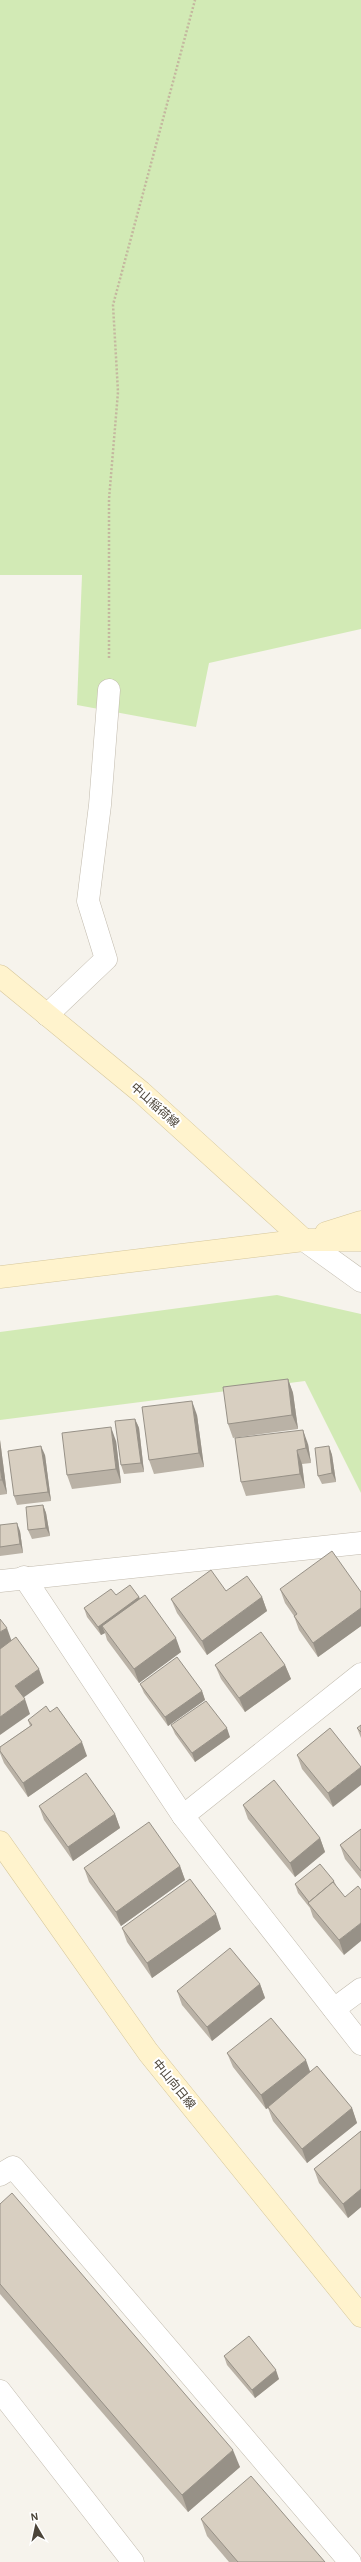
<svg xmlns="http://www.w3.org/2000/svg" width="361" height="2562" font-family="'Alegreya Sans','Noto Sans JP',sans-serif">
	<style>
		.green { fill: #d2eab5 }
		.lines { fill: none; stroke-linecap: round; stroke-linejoin: round }
		.street-casing { stroke: #c2bbae; stroke-width: 23 }
		.secondary-casing { stroke: #d6c79b; stroke-width: 23 }
		.path { stroke: #c4b79f; stroke-width: 2.5; stroke-dasharray: 2 2; stroke-linecap: butt }
		.street { stroke: #fff; stroke-width: 22 }
		.secondary { stroke: #fff3cd; stroke-width: 22 }
		.wall { fill: #bab2a6 }
		.shaded-wall { fill: #979187 }
		.building { fill: #d8cfc1; stroke: #979187 }
		.labels { text-anchor: middle; stroke-width: 4; stroke-linejoin: round; paint-order: stroke }
		.street-label { font-size: 12px; fill: #4b4439; stroke: #fff }
	</style>
	<rect width="100%" height="100%" fill="#f6f3ec"/>
	<!-- green -->
	<g class="green">
		<polygon points="0,0 361,0 361,629 209,663 196,727 77,705 82,575 0,575"/>
		<polygon points="277,1295 361,1314 361,1493 305,1381 0,1420 0,1332"/>
	</g>
	<g class="lines">
		<defs>
			<g id="street">
				<polyline points="47,1015 106,959 88,901 100,805 109,690"/>
				<polyline points="304,1240 361,1281"/>
				<polyline points="24,1577 183,1816 361,2044"/>
				<polyline points="0,1581 361,1543"/>
				<polyline points="183,1816 361,1674"/>
				<polyline points="334,2009 361,1989"/>
				<polyline points="0,2175 13,2167 350,2562"/>
				<polyline points="0,2391 133,2562"/>
			</g>
			<g id="secondary">
				<polyline points="0,976 141,1092 304,1240"/>
				<polyline points="326,1233 361,1222"/>
				<polyline points="0,1277 304,1240 361,1240"/>
				<polyline points="0,1842 148,2052 361,2316"/>
			</g>
		</defs>
		<!-- street casing -->
		<use href="#street" class="street-casing"/>
		<!-- secondary casing -->
		<use href="#secondary" class="secondary-casing"/>
		<!-- path -->
		<polyline class="path" points="109,658 109,499 118,392 113,305 195,0"/>
		<!-- street -->
		<use href="#street" class="street"/>
		<!-- secondary -->
		<use href="#secondary" class="secondary"/>
	</g>
	<!-- wall -->
	<g class="wall">
		<polygon points="288,1379 293,1393 298,1429 233,1438 228,1424"/>
		<polygon points="197,1415 204,1467 154,1474 149,1460"/>
		<polygon points="135,1419 139,1428 144,1472 124,1474 121,1465"/>
		<polygon points="0,1440 7,1494 0,1495"/>
		<polygon points="116,1441 121,1483 72,1489 67,1475"/>
		<polygon points="308,1444 311,1463 302,1464 305,1488 246,1496 241,1482"/>
		<polygon points="329,1446 332,1455 336,1482 322,1484 318,1476"/>
		<polygon points="45,1455 51,1501 17,1505 14,1496"/>
		<polygon points="43,1505 46,1513 50,1536 32,1539 28,1530"/>
		<polygon points="0,1525 20,1531 23,1553 0,1556"/>
		<polygon points="280,1589 361,1592 361,1626 318,1657 299,1630 294,1616 285,1603"/>
		<polygon points="226,1591 262,1597 267,1611 207,1655 177,1613 171,1599"/>
		<polygon points="116,1595 139,1597 181,1652 139,1683 107,1640 105,1633 101,1635 87,1617 84,1608"/>
		<polygon points="215,1665 285,1665 291,1679 245,1712 221,1679"/>
		<polygon points="140,1684 202,1691 205,1700 168,1726 144,1693"/>
		<polygon points="50,1712 87,1756 28,1797 4,1763 0,1753 0,1747 30,1726 28,1720"/>
		<polygon points="171,1725 230,1737 195,1762 175,1734"/>
		<polygon points="361,1725 361,1738 357,1728"/>
		<polygon points="330,1728 333,1807 302,1769 297,1755"/>
		<polygon points="243,1805 320,1838 325,1852 295,1877 248,1819"/>
		<polygon points="39,1806 115,1814 120,1828 73,1861 44,1820"/>
		<polygon points="361,1829 361,1879 345,1859 340,1845"/>
		<polygon points="180,1866 185,1880 121,1926 89,1882 84,1868"/>
		<polygon points="334,1881 336,1885 344,1955 313,1917 310,1908 298,1893 295,1884"/>
		<polygon points="122,1928 221,1929 152,1978 127,1942"/>
		<polygon points="260,1984 265,1998 212,2041 182,2005 177,1991"/>
		<polygon points="227,2053 310,2072 352,2108 357,2123 307,2163 273,2121 268,2108 266,2109 233,2067"/>
		<polygon points="361,2131 361,2207 348,2218 319,2183 314,2169"/>
		<polygon points="0,2204 240,2467 188,2512 0,2294"/>
		<polygon points="224,2356 279,2379 255,2398 227,2365"/>
		<polygon points="201,2519 325,2562 229,2562 207,2536"/>
	</g>
	<!-- shaded-wall -->
	<g class="shaded-wall">
		<polygon points="288,1379 293,1393 298,1429 292,1415"/>
		<polygon points="192,1401 197,1415 204,1467 199,1453"/>
		<polygon points="135,1419 139,1428 144,1472 141,1463"/>
		<polygon points="111,1427 116,1441 121,1483 116,1469"/>
		<polygon points="303,1430 308,1444 311,1463 306,1448"/>
		<polygon points="0,1440 7,1494 2,1480 0,1466"/>
		<polygon points="41,1446 45,1455 51,1501 48,1492"/>
		<polygon points="329,1446 332,1455 336,1482 332,1473"/>
		<polygon points="297,1450 302,1464 305,1488 300,1474"/>
		<polygon points="43,1505 46,1513 50,1536 46,1528"/>
		<polygon points="17,1523 20,1531 23,1553 20,1544"/>
		<polygon points="139,1597 142,1606 102,1626 105,1633 101,1635 98,1627"/>
		<polygon points="262,1597 267,1611 207,1655 202,1641"/>
		<polygon points="361,1608 361,1626 318,1657 313,1643"/>
		<polygon points="7,1628 12,1642 0,1650 0,1632"/>
		<polygon points="176,1638 181,1652 139,1683 134,1669"/>
		<polygon points="285,1665 291,1679 245,1712 239,1698"/>
		<polygon points="39,1669 44,1683 20,1700 15,1686"/>
		<polygon points="202,1691 205,1700 168,1726 165,1717"/>
		<polygon points="25,1699 30,1714 0,1735 0,1717"/>
		<polygon points="227,1728 230,1737 195,1762 192,1753"/>
		<polygon points="82,1742 87,1756 28,1797 23,1783"/>
		<polygon points="361,1767 361,1785 333,1807 328,1793"/>
		<polygon points="115,1814 120,1828 73,1861 68,1847"/>
		<polygon points="320,1838 325,1852 295,1877 290,1863"/>
		<polygon points="180,1866 185,1880 121,1926 116,1912"/>
		<polygon points="216,1914 221,1929 152,1978 147,1963"/>
		<polygon points="361,1923 361,1941 344,1955 339,1940"/>
		<polygon points="260,1984 265,1998 212,2041 207,2027"/>
		<polygon points="306,2060 311,2074 268,2107 268,2108 266,2109 261,2095"/>
		<polygon points="352,2108 357,2123 307,2163 302,2149"/>
		<polygon points="361,2189 361,2207 348,2218 343,2204"/>
		<polygon points="276,2370 279,2379 255,2398 252,2390"/>
		<polygon points="233,2450 240,2467 188,2512 182,2495"/>
	</g>
	<!-- building -->
	<g class="building">
		<polygon points="288,1379 292,1415 228,1424 223,1387"/>
		<polygon points="192,1401 199,1453 149,1460 142,1407"/>
		<polygon points="135,1419 141,1463 121,1465 115,1421"/>
		<polygon points="111,1427 116,1469 67,1475 62,1433"/>
		<polygon points="303,1430 306,1448 297,1450 300,1474 241,1482 235,1438"/>
		<polygon points="41,1446 48,1492 14,1496 8,1451"/>
		<polygon points="329,1446 332,1473 318,1476 315,1448"/>
		<polygon points="0,1466 2,1480 0,1480"/>
		<polygon points="43,1505 46,1528 28,1530 26,1507"/>
		<polygon points="17,1523 20,1544 0,1547 0,1525"/>
		<polygon points="332,1551 361,1592 361,1608 313,1643 294,1616 297,1614 280,1589"/>
		<polygon points="211,1570 226,1591 247,1576 262,1597 202,1641 171,1599"/>
		<polygon points="130,1585 139,1597 98,1627 84,1608 111,1589 116,1595"/>
		<polygon points="145,1595 176,1638 134,1669 102,1626"/>
		<polygon points="0,1619 7,1628 0,1632"/>
		<polygon points="261,1632 285,1665 239,1698 215,1665"/>
		<polygon points="16,1637 39,1669 15,1686 25,1699 0,1717 0,1649"/>
		<polygon points="177,1657 202,1691 165,1717 140,1684"/>
		<polygon points="206,1701 227,1728 192,1753 171,1725"/>
		<polygon points="46,1706 50,1712 57,1707 82,1742 23,1783 0,1751 0,1747 32,1725 28,1720"/>
		<polygon points="361,1725 361,1732 357,1728"/>
		<polygon points="330,1728 361,1767 328,1793 297,1755"/>
		<polygon points="86,1773 115,1814 68,1847 39,1806"/>
		<polygon points="274,1780 320,1838 290,1863 243,1805"/>
		<polygon points="149,1822 180,1866 116,1912 84,1868"/>
		<polygon points="361,1829 361,1871 340,1845"/>
		<polygon points="320,1864 334,1881 309,1902 295,1884"/>
		<polygon points="190,1879 216,1914 147,1963 122,1928"/>
		<polygon points="333,1882 345,1897 358,1886 361,1890 361,1923 339,1940 308,1903"/>
		<polygon points="230,1948 260,1984 207,2027 177,1991"/>
		<polygon points="271,2018 306,2060 261,2095 227,2053"/>
		<polygon points="317,2066 352,2108 302,2149 268,2107"/>
		<polygon points="361,2131 361,2189 343,2204 314,2169"/>
		<polygon points="12,2193 233,2450 182,2495 0,2284 0,2204"/>
		<polygon points="249,2336 276,2370 252,2390 224,2356"/>
		<polygon points="251,2476 325,2562 238,2562 201,2519"/>
	</g>
	<g class="labels">
		<!-- street labels -->
		<g class="street-label">
			<text transform="translate(155 1105) rotate(42)" y="4">中山稲荷線</text>
			<text transform="translate(174 2084) rotate(51)" y="4">中山向日線</text>
		</g>
	</g>
	<!-- north arrow -->
	<g transform="translate(36 2526) rotate(351)" stroke="#ffffff" stroke-width="3" paint-order="stroke">
	<path d="M0-3L7 15L0 10L-7 15Z" fill="#4b4439"/>
	<text y="-6" font-size="11" font-weight="bold" text-anchor="middle" fill="#4b4439">N</text>
	</g>
</svg>
